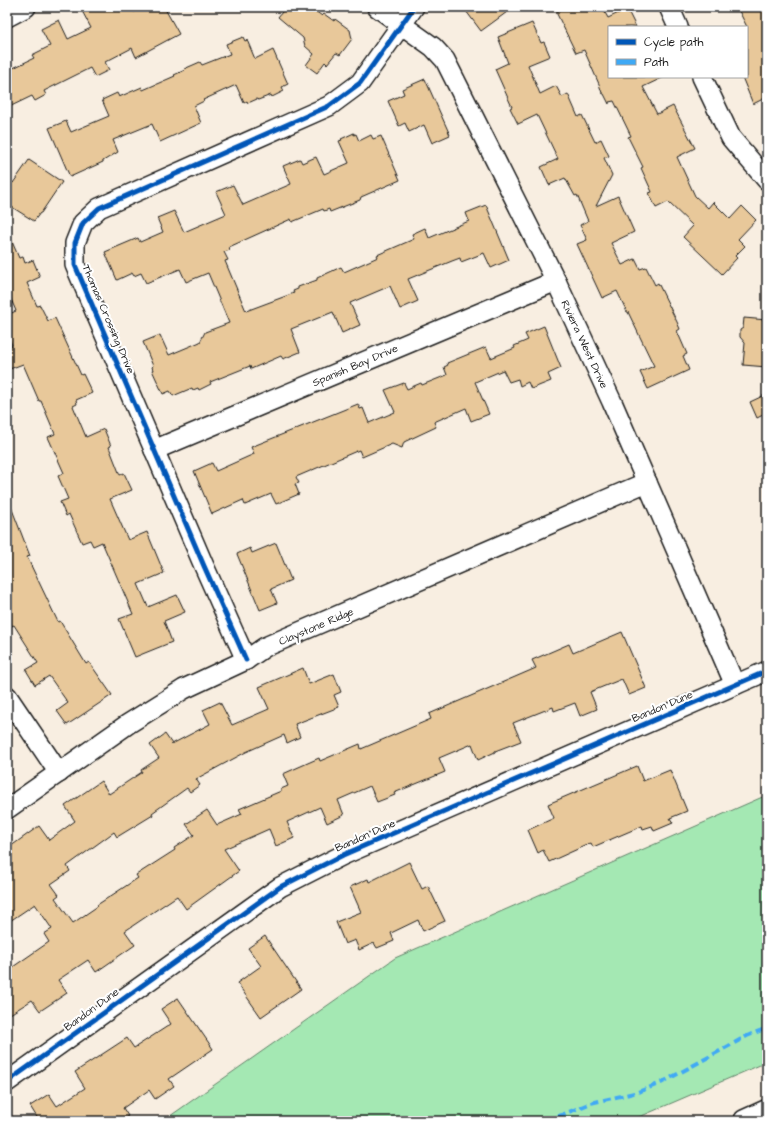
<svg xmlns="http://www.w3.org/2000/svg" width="774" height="1128" font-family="'Architects Daughter',sans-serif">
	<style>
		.green { fill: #a4e8b3; stroke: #608268 }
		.building { fill: #e8c89a; stroke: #1c1c1c }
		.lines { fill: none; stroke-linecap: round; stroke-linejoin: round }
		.minor-casing { stroke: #1c1c1c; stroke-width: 22 }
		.tertiary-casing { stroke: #1c1c1c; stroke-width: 25 }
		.minor { stroke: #fff; stroke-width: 19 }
		.tertiary { stroke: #fff; stroke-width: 22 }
		.quiet { stroke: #3fa9f5; stroke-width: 4; stroke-dasharray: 8 4; stroke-linecap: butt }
		.cycleway-casing { stroke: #fff; stroke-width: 8 }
		.cycleway { stroke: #0057b8; stroke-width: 5 }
		.labels { text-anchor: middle; stroke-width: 4; stroke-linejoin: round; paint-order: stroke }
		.street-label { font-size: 11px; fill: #1c1c1c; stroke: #fff }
	</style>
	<rect width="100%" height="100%" fill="#f8eee1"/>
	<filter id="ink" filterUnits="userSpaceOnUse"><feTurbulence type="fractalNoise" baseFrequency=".025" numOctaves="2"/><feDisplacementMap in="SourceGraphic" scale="8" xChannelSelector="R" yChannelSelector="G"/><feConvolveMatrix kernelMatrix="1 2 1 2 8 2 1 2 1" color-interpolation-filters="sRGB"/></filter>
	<g filter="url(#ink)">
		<!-- green -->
		<polygon class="green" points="767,795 767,1062 630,1121 163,1121 395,958"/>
		<!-- building -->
		<g class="building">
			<polygon points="80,7 132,7 134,12 144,7 164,7 179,34 136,57 132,48 105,62 109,70 95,77 90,68 44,91 46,95 35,101 32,96 7,108 7,71 34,58 32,55 50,46 41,29 59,20 68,39 91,28"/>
			<polygon points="286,7 310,7 322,16 324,14 334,21 335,19 350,30 352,39 340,55 336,53 327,64 325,62 317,73 306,65 314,54 305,46 303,38 278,17"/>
			<polygon points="463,7 514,7 481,31"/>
			<polygon points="567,7 602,7 608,18 627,9 636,27 609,27 609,77 664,77 643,87 657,114 673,106 695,148 677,157 695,196 708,208 713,202 730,219 742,206 756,220 738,239 745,246 735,256 737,258 722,274 683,237 693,226 668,202 656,208 649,193 652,192 641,168 643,167 628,137 631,136 614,101 609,102 609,104 604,94 602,93 599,84 584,50 576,53 556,12"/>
			<polygon points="737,7 767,7 767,97 753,104 742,77 747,77 747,27"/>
			<polygon points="532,23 541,43 544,42 550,56 528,65 540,94 556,86 562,97 568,94 578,117 582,115 595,142 601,139 609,156 604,158 612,175 596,206 618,196 634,232 611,243 622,265 635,259 640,269 646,267 655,285 658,283 677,322 680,329 677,331 687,354 683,356 689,370 648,389 640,372 654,366 628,312 627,312 617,291 602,298 577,244 587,240 580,225 588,221 577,195 575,196 565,178 549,185 541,167 558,159 537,115 518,124 510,108 512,107 495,69 508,63 498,37"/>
			<polygon points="243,37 245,41 247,40 255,59 273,50 288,84 282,87 284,91 272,97 271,95 258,100 257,99 248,103 247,101 244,103 236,85 203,100 204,101 194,106 201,123 160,142 152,124 113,140 118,152 103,161 103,162 70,177 49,128 66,121 71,132 109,116 102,100 117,93 119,97 142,87 143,90 175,76 174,75 185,70 184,69 200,62 202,65 230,54 226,44"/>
			<polygon points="425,79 450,135 432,143 424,125 409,132 405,123 399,126 388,101 404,94 402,89"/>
			<polygon points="354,133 354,135 356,134 359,141 371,135 373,139 381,136 400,180 361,197 360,200 330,212 329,209 324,211 323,209 292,222 291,219 229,247 230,250 224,252 228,260 225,261 246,311 294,293 293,291 298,289 298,287 317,280 317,278 341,267 344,272 378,257 377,255 414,239 412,234 425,228 429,238 469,221 466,213 486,205 509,260 491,268 484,253 461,262 460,258 452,261 408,279 418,301 400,309 390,286 350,303 360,325 342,333 333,312 291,329 300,352 283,359 281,356 251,369 250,366 210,382 211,384 199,390 198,388 193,390 192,388 173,396 170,391 163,394 152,370 153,370 152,367 153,366 143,342 160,335 169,355 200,342 205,332 229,323 208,273 186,282 180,269 146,283 141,273 134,276 132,273 117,280 105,252 138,238 140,242 163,232 157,218 174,211 184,232 226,214 216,192 233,185 243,205 291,184 283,166 300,159 302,163 316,157 324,174 349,163 339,141 342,140 341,139"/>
			<polygon points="29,160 62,182 41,213 40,213 34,221 7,204 7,179 13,183"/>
			<polygon points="7,230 19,258 23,257 25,263 33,260 40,277 27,283 37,306 40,305 48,321 55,318 81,375 83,374 92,393 76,400 77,404 73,406 86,437 104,429 111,446 109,447 120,475 124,473 132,490 110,499 128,540 147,532 164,573 138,584 148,607 177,595 185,612 164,621 172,642 135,657 119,619 133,614 102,542 93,546 90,540 82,543 69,514 66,516 60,502 68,499 58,476 64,473 48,437 55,434 41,401 39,401 23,364 7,370 7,347 12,345 7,334 7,315 16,311 7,290"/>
			<polygon points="744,318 767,320 767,367 743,365 745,343 740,337 740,330 743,328"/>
			<polygon points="544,326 561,368 548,374 551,381 531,389 528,382 520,386 518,379 509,382 503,370 475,382 489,414 471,421 466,408 434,422 436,427 404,442 402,448 392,444 362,457 359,450 296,477 299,483 295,484 299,494 276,504 271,494 245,505 243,500 212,514 194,471 212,463 216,471 254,454 251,447 358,404 360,409 363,408 369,423 395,412 385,390 404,383 407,389 421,383 422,385 447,375 444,367 448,365 447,363 486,347 491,358 515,348 514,346 528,340 525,334"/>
			<polygon points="767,394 767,413 757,418 750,402"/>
			<polygon points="7,499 8,499 30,556 27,557 58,622 60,621 86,664 89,662 112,695 67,725 57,711 68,703 49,676 35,685 26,670 38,663 14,625 12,626 7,614"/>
			<polygon points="276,543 291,580 271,589 277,603 260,610 237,554 250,548 252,553"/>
			<polygon points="622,632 646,688 629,695 622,679 590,692 597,709 580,716 575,703 554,711 553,707 513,723 521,741 495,751 495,752 478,760 472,744 439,758 445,772 394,793 395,795 377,802 370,786 338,800 344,815 327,823 320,807 287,822 294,838 276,846 269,829 224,849 239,871 186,909 177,896 125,931 135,945 96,972 88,960 58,980 67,993 40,1011 32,1000 7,1016 7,971 49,942 44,934 52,929 35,904 7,923 7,849 39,826 49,840 75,821 65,806 101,781 109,794 142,772 141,770 159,758 150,745 165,734 172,744 210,724 203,710 220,702 232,725 269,709 259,687 303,668 309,684 334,674 341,692 334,695 339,707 295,724 300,737 287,743 284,735 246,752 196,779 200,785 190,792 187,788 152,813 153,815 117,837 114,832 67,866 70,871 51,884 59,895 55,898 73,923 98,906 97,905 138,878 136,875 175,850 174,848 194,835 186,824 207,810 217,825 242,814 239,809 281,791 281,789 288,786 283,774 319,758 320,761 360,744 361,749 431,719 429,714 536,668 532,660 569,644 573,653"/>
			<polygon points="637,766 643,781 670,770 687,811 670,818 673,823 654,831 652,826 643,829 642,826 593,847 591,843 549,862 543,850 538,853 528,830 554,818 548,804"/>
			<polygon points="409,862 422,889 428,886 445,921 423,931 418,920 391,933 394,941 377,948 374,943 359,950 355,940 345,944 336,922 361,912 350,887 368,879 369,882"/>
			<polygon points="265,936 301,989 261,1017 237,983 261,966 248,948"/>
			<polygon points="178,998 213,1049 169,1079 174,1086 155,1099 149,1090 123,1108 128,1116 119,1121 34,1121 38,1119 30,1106 49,1094 57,1106 85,1088 75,1072 127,1038 134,1048 171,1024 161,1009"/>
		</g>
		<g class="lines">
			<defs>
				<g id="minor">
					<polyline points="377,7 433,47 445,60 556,281 612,402 735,685"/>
					<polyline points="669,7 678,27"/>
					<polyline points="7,17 26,7"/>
					<polyline points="702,77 731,138 767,180"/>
					<polyline points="154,450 556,281"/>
					<polyline points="246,660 204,566 75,265 75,243 83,223 99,208 329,106 360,83 414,7"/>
					<polyline points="7,696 59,773"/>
					<polyline points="7,809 128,724 184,689 246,660 265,647 647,482"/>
					<polyline points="7,1082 280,887 343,855 767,671"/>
				</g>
				<polyline id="tertiary" points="745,1121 767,1111"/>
			</defs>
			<!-- minor casing -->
			<use href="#minor" class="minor-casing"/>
			<!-- tertiary casing -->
			<use href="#tertiary" class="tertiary-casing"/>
			<!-- minor -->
			<use href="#minor" class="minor"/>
			<!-- tertiary -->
			<use href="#tertiary" class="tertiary"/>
			<!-- quiet -->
			<polyline class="quiet" points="547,1121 591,1103 638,1092 661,1083 747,1036 767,1028"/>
			<defs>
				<g id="cycleway">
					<polyline points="246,660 204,566 75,265 75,243 83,223 99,208 329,106 360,83 414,7"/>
					<polyline points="7,1082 280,887 343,855 767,671"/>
				</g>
			</defs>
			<!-- cycleway casing -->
			<use href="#cycleway" class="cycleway-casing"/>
			<!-- cycleway -->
			<use href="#cycleway" class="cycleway"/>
		</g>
	</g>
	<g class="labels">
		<!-- street labels -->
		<g class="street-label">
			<text transform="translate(109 319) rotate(67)" y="4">Thomas Crossing Drive</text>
			<text transform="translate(585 344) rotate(65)" y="4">Riviera West Drive</text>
			<text transform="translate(355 365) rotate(-23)" y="4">Spanish Bay Drive</text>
			<text transform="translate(316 626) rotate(-23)" y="4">Claystone Ridge</text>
			<text transform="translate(662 706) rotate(-23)" y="4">Bandon Dune</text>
			<text transform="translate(365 835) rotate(-24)" y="4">Bandon Dune</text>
			<text transform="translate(91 1009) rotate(-36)" y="4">Bandon Dune</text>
		</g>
	</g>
	<!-- margin -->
	<rect width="774" height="1128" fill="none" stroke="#fff" stroke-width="24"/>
	<rect x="12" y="12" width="750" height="1104" fill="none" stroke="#1c1c1c" stroke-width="1.5" filter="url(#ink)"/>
	<!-- legend -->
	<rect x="608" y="26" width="140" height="52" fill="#ffffff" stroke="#a4a4a4"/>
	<rect x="616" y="39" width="20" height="6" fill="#0057b8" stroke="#a4a4a4"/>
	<text x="644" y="46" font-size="12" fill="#1c1c1c">Cycle path</text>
	<rect x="616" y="59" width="20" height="6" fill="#3fa9f5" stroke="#a4a4a4"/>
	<text x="644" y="66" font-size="12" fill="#1c1c1c">Path</text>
</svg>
